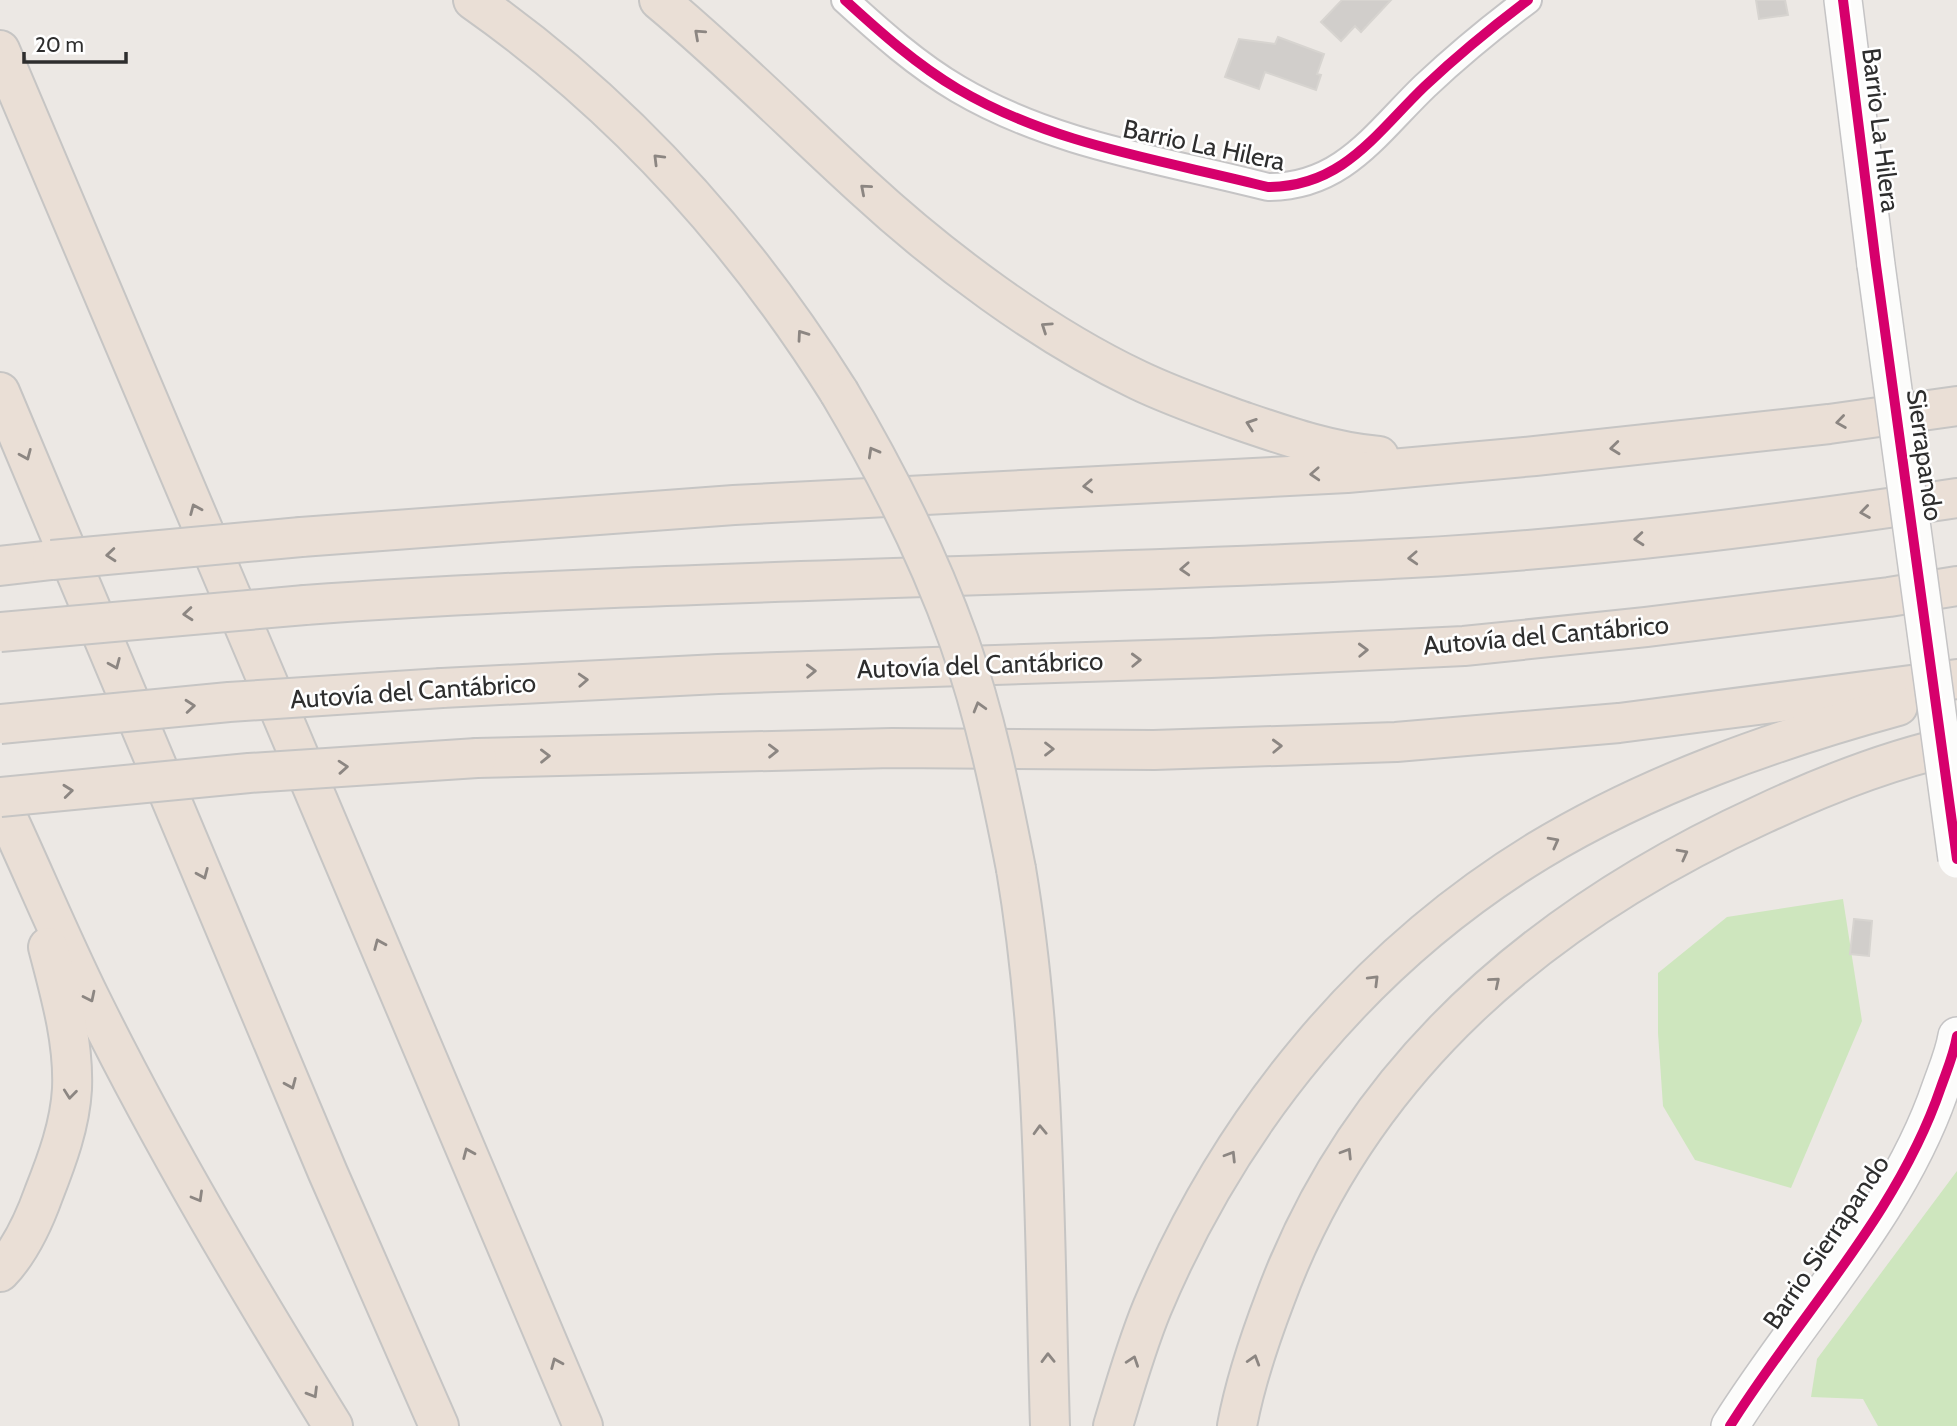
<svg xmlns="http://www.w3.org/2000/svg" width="1957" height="1426" font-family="Cabin,sans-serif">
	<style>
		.green { fill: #cee6be }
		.building { fill: #d1cecb; stroke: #d7d4d0; stroke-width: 2 }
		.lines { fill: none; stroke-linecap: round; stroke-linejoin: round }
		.street-casing { stroke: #c5c4c5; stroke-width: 30 }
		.secondary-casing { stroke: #c5c4c5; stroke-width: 40 }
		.highway-casing { stroke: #c6c5c4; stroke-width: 42 }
		.street { stroke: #fcfcfb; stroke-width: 26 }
		.secondary { stroke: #fcfcfb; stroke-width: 37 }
		.highway { stroke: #eadfd6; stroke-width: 38 }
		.secondary-bridge-casing { stroke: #c5c4c5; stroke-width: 40; stroke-linecap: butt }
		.highway-bridge-casing { stroke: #c6c5c4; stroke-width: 42; stroke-linecap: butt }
		.secondary-bridge { stroke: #fcfcfb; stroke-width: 37 }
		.highway-bridge { stroke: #eadfd6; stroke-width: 38 }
		.cycleway-casing { stroke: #fff; stroke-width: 15 }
		.cycleway { stroke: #d6006c; stroke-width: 10 }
		.oneway { stroke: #8c8682 }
		.labels { text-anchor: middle; stroke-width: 5; stroke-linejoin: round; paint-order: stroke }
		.street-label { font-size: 26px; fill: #2e2e2e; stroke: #fff }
	</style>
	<rect width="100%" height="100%" fill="#ece8e4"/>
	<!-- green -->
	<g class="green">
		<polygon points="1843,899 1862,1021 1791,1188 1695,1160 1663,1106 1658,1033 1658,973 1727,917"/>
		<polygon points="1957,1171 1957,1426 1878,1426 1863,1399 1811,1397 1817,1359"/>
	</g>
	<!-- building -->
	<g class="building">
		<polygon points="1342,0 1391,0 1361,32 1355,26 1341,41 1321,22"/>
		<polygon points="1756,0 1785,0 1788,15 1759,19"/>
		<polygon points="1278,37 1324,54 1317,74 1321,75 1316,90 1265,72 1259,89 1225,77 1239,39 1275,44"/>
		<polygon points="1854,919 1872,921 1869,956 1850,954"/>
	</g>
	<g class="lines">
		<defs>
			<path id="street" d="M845,0C880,32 917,65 958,89C1053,145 1163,160 1268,187C1343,187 1376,133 1425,86C1458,55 1492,27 1528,0"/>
			<g id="secondary">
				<polyline points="1843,0 1876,265"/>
				<path d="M1730,1426C1800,1314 1898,1214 1941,1087C1947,1070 1954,1054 1957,1036"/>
			</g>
			<g id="highway">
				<path d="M473,0C621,104 743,239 839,392"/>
				<path d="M659,0C730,59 794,124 862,186C940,258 1041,334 1138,380C1169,395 1203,407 1236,419C1283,435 1330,452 1379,456"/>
				<polyline points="0,50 583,1426"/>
				<polyline points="0,392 328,1173 439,1426"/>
				<polyline points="301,537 734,505 1347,473 1535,456 1829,424 1957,406"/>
				<polyline points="0,566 52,560"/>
				<path d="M305,605C673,579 1042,578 1411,558C1594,548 1776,525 1957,498"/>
				<polyline points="442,688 718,674 1211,658 1464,646 1646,627 1889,597 1957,586"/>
				<polyline points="477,758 892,748 1154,750 1396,742 1619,723 1957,679"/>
				<path d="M0,801C31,867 59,935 91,1000C163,1146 248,1288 333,1426"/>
				<path d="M1016,869C1047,1052 1044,1241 1050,1426"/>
				<path d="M0,1272C21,1250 34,1221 44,1193C57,1160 70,1125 72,1089C74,1041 60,993 48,947"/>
				<path d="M1113,1426C1125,1386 1136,1347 1152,1308C1231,1120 1363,958 1538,851C1649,784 1774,740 1898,706"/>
				<path d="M1237,1426C1245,1382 1259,1341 1275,1299C1361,1066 1542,915 1763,814C1825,785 1890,759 1957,745"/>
			</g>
		</defs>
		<!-- street casing -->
		<use href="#street" class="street-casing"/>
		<!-- secondary casing -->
		<use href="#secondary" class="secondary-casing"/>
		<!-- highway casing -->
		<use href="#highway" class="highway-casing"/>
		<!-- street -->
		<use href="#street" class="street"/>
		<!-- secondary -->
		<use href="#secondary" class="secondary"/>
		<!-- highway -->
		<use href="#highway" class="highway"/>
		<defs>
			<polyline id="secondary-bridge" points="1876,265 1957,859"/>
			<g id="highway-bridge">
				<path d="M839,392C886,471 928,554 959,641C985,715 1001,792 1016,869"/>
				<polyline points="52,560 301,537"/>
				<polyline points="0,632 305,605"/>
				<polyline points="0,724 229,702 442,688"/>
				<polyline points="0,797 249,773 477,758"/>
			</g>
		</defs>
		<!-- secondary-bridge casing -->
		<use href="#secondary-bridge" class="secondary-bridge-casing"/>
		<!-- highway-bridge casing -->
		<use href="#highway-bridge" class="highway-bridge-casing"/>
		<!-- secondary-bridge -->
		<use href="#secondary-bridge" class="secondary-bridge"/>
		<!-- highway-bridge -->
		<use href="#highway-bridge" class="highway-bridge"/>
		<defs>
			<g id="cycleway">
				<path d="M845,0C880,32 917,65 958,89C1053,145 1163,160 1268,187C1343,187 1376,133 1425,86C1458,55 1492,27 1528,0"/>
				<polyline points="1843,0 1876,265 1957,859"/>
				<path d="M1730,1426C1800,1314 1898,1214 1941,1087C1947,1070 1954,1054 1957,1036"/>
			</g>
		</defs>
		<!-- cycleway casing -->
		<use href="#cycleway" class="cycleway-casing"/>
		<!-- cycleway -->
		<use href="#cycleway" class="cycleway"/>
	</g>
	<!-- one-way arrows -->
	<defs><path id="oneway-chevron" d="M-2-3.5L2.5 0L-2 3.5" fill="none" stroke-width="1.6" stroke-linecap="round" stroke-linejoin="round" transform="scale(1.75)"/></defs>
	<g class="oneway">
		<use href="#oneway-chevron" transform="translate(699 34) rotate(-138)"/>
		<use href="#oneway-chevron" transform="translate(658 159) rotate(-135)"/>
		<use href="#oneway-chevron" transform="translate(865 189) rotate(-139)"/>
		<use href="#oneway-chevron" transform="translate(1046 327) rotate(-146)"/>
		<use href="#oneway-chevron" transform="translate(802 335) rotate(-125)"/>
		<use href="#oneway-chevron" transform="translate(1841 422) rotate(172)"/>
		<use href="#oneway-chevron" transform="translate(1251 424) rotate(-161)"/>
		<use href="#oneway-chevron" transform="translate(1615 448) rotate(174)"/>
		<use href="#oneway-chevron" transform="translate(873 452) rotate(-119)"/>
		<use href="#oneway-chevron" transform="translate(26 455) rotate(67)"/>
		<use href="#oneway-chevron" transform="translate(1315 474) rotate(177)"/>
		<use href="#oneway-chevron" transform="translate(1088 486) rotate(177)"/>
		<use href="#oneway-chevron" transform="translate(195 509) rotate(-113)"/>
		<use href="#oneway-chevron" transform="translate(1865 512) rotate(172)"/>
		<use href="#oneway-chevron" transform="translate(1639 539) rotate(175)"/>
		<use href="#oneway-chevron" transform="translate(111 555) rotate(175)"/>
		<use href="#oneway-chevron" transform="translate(1413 558) rotate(177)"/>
		<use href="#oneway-chevron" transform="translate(1185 569) rotate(177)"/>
		<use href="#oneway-chevron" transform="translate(188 614) rotate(175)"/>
		<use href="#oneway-chevron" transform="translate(1363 650) rotate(-2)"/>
		<use href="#oneway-chevron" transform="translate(1136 660) rotate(-2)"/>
		<use href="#oneway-chevron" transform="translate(115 664) rotate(67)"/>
		<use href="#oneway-chevron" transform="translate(811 671) rotate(-2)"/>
		<use href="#oneway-chevron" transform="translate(583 680) rotate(-3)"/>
		<use href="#oneway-chevron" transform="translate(190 706) rotate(-5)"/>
		<use href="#oneway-chevron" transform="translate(979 707) rotate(-106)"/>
		<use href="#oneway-chevron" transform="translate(1277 746) rotate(-2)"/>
		<use href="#oneway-chevron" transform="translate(1049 749)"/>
		<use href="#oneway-chevron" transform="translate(773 751) rotate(-1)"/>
		<use href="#oneway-chevron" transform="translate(545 756) rotate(-1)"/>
		<use href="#oneway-chevron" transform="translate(343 767) rotate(-4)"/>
		<use href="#oneway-chevron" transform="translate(68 791) rotate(-6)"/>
		<use href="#oneway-chevron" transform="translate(1554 842) rotate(-28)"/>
		<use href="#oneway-chevron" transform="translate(1683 854) rotate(-28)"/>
		<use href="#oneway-chevron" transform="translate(203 874) rotate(67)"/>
		<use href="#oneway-chevron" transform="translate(379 944) rotate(-113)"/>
		<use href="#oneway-chevron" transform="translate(1374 980) rotate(-45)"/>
		<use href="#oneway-chevron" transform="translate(1495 982) rotate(-40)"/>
		<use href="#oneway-chevron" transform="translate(90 997) rotate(64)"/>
		<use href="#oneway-chevron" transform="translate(291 1084) rotate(67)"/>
		<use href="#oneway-chevron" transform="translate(70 1094) rotate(96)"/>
		<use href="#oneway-chevron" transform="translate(1040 1130) rotate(-92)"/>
		<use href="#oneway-chevron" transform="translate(468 1153) rotate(-113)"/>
		<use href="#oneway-chevron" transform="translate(1347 1153) rotate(-58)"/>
		<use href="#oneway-chevron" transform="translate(1231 1156) rotate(-58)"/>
		<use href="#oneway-chevron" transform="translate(198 1197) rotate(60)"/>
		<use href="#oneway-chevron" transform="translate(1048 1358) rotate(-91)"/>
		<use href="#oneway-chevron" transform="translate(1254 1360) rotate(-73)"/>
		<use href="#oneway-chevron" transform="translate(1133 1361) rotate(-71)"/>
		<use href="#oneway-chevron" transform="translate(556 1363) rotate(-113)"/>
		<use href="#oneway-chevron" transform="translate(313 1393) rotate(59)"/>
	</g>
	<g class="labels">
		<!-- street labels -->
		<g class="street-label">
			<text transform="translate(1881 130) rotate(83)" y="9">Barrio La Hilera</text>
			<text transform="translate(1204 145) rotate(12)" y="9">Barrio La Hilera</text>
			<text transform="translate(1925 455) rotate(82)" y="9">Sierrapando</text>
			<text transform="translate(1546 635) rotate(-5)" y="9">Autovía del Cantábrico</text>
			<text transform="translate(980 665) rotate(-2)" y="9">Autovía del Cantábrico</text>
			<text transform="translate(413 691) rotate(-4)" y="9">Autovía del Cantábrico</text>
			<text transform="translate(1826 1242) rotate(-56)" y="9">Barrio Sierrapando</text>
		</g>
	</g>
	<!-- scale -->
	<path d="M24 52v10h102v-10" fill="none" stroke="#2e2e2e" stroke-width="3.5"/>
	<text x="35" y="52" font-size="21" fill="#2e2e2e" stroke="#ffffff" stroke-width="5" paint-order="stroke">20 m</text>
</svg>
